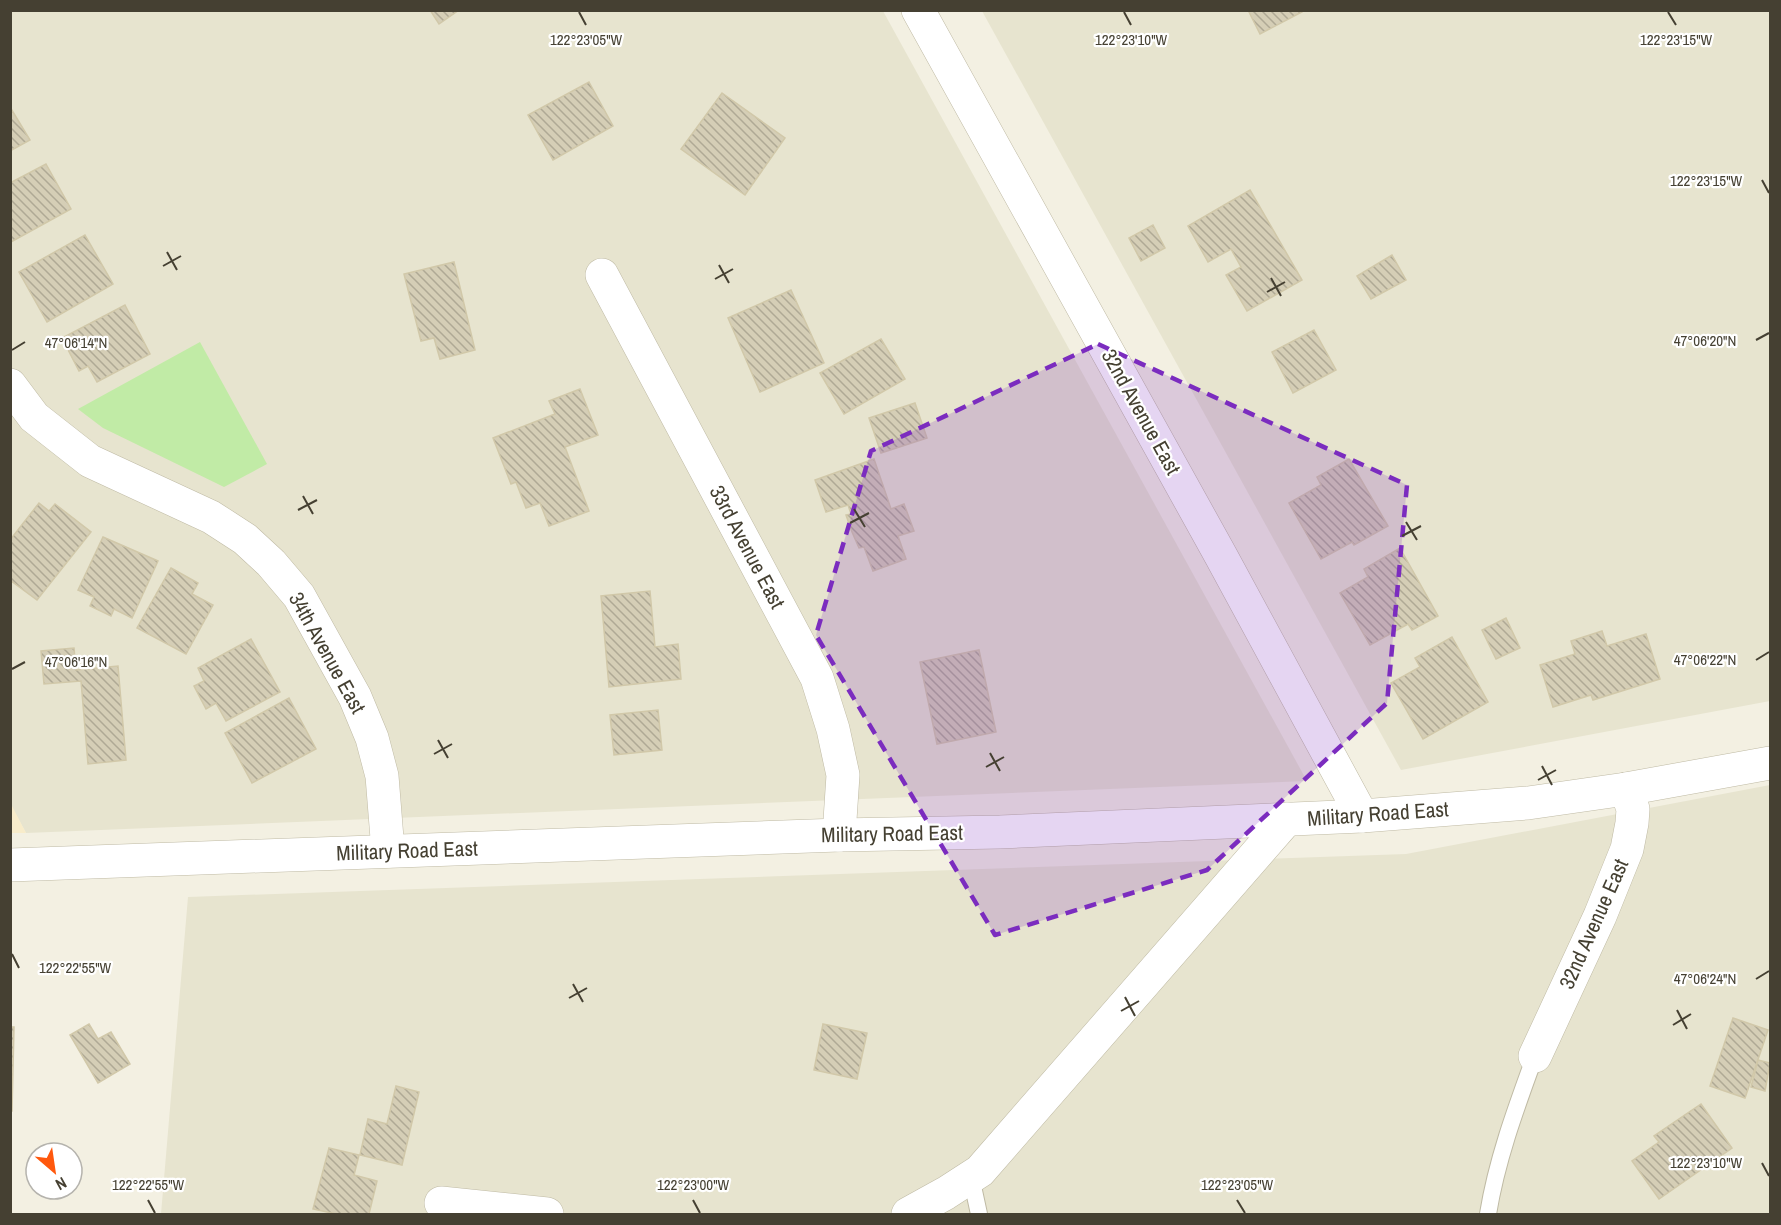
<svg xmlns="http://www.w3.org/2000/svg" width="1781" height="1225" font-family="'Archivo Narrow',sans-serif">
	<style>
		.residential { fill: #e7e4cf }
		.commercial { fill: #f8ecca }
		.green { fill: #c1eba6 }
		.building { fill: url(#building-back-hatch); stroke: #d1c8a9; stroke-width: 1.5 }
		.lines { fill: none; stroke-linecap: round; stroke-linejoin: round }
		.service-casing { stroke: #bfbaa4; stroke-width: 18 }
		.minor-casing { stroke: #bfbaa4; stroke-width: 34 }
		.tertiary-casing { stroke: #bfbaa4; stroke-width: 34 }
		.service { stroke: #fff; stroke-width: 16 }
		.minor { stroke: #fff; stroke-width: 33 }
		.tertiary { stroke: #fff; stroke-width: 33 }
		.marked { fill: #7b2cbf; fill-opacity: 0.2; stroke: #7b2cbf; stroke-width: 4.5; stroke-dasharray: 12 8; stroke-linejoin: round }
		.ticks { fill: none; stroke: #454032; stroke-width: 2 }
		.labels { text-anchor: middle; stroke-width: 4.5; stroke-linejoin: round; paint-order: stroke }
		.street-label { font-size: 21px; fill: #454032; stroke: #fff }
		.ticks-label { font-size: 15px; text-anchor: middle; fill: #454032; stroke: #fff; stroke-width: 4.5; stroke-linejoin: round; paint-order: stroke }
	</style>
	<defs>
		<pattern id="building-back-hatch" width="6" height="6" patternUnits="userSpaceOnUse" patternTransform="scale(1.5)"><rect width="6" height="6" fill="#d5ceb6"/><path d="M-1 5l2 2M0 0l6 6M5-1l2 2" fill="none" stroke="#afa995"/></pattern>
	</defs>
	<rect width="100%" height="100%" fill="#f3f0e2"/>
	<!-- residential -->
	<g class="residential">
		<polygon points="10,11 883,11 1307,781 26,833 10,804"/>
		<polygon points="982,11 1770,11 1770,701 1401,770"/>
		<polygon points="1770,785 1770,1214 161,1214 188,897 1406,854"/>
	</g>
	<!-- commercial -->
	<polygon class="commercial" points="10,804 11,804 26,833 11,833"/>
	<!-- green -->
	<polygon class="green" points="200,342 267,464 224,487 103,428 78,409"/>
	<!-- building -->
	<g class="building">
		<polygon points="430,10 459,10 439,24"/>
		<polygon points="1248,10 1301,10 1302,12 1260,34"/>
		<polygon points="589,82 613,126 553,160 528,115"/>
		<polygon points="722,93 785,138 745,195 681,149"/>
		<polygon points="10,107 30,140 10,151"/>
		<polygon points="46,164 71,209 11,242 10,183"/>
		<polygon points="1250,190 1302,280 1247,311 1226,275 1241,267 1231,249 1208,262 1188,226"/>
		<polygon points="1153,225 1165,248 1141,261 1129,238"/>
		<polygon points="85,235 113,284 47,322 19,272"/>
		<polygon points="1392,255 1406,280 1371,299 1357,276"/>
		<polygon points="454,262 475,350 440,359 434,338 421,341 404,274"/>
		<polygon points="791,290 824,363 760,392 728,318"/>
		<polygon points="125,305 150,354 97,382 88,366 79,371 62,338"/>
		<polygon points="1314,330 1336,370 1293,393 1272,352"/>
		<polygon points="881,339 905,379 844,414 820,373"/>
		<polygon points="580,389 598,435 565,447 589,511 549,526 540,503 526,508 516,482 511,484 493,438 555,414 549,401"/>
		<polygon points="915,403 927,438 881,453 869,418"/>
		<polygon points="874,459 891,509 904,504 914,531 898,536 906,559 873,571 864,547 859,548 852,532 846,515 851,514 848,505 826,512 815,480"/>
		<polygon points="1349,459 1388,526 1354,545 1352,542 1321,559 1289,503 1321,485 1317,477"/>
		<polygon points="39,503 49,511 55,504 91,532 37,600 10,580 10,540"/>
		<polygon points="103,537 158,561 132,618 114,609 111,616 90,606 94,597 78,590"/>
		<polygon points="1400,548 1438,616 1412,630 1408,624 1370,645 1340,593 1368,577 1364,569"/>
		<polygon points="171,568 198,583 192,594 213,605 186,654 137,628"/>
		<polygon points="650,591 655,647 678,644 681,679 609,687 601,596"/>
		<polygon points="1506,618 1520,648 1496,659 1482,630"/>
		<polygon points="1602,631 1607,646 1646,634 1660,679 1593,700 1591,695 1553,707 1540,665 1575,654 1571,641"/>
		<polygon points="1452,637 1488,702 1423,739 1391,683 1420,667 1415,658"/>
		<polygon points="251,639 280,692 226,721 216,703 206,709 194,686 204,681 198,668"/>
		<polygon points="74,648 76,670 118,666 126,760 88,764 81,681 44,684 41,651"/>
		<polygon points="979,650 996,732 937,744 920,662"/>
		<polygon points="289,698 316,749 252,783 225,733"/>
		<polygon points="658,710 662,750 614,755 610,715"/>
		<polygon points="1733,1018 1768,1030 1745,1098 1710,1086"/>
		<polygon points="89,1024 98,1039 111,1032 130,1064 98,1083 70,1035"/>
		<polygon points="823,1024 867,1033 857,1079 814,1070"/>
		<polygon points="10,1027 14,1027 12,1111 10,1111"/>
		<polygon points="1758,1060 1770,1063 1765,1091 1751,1087"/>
		<polygon points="396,1086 419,1092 402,1165 360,1155 368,1119 387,1124"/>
		<polygon points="1701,1104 1732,1148 1659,1199 1632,1161 1659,1142 1654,1136"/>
		<polygon points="329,1148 359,1155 354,1175 377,1181 369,1214 336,1214 313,1209"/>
	</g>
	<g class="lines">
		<defs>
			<g id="service">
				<polyline points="971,1177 979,1214"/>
				<path d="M1488,1214C1497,1159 1516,1108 1535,1056"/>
			</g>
			<g id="minor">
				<polyline points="918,10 1221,556 1362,816"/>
				<polyline points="602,275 817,678 833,729 843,775 839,835"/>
				<polyline points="10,385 34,417 90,461 211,517 245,539 271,563 299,596 355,697 372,738 382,776 388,851"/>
				<polyline points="1535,1056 1600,916 1627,849 1632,823 1633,809 1626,789"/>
				<polyline points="441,1203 547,1214"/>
				<polyline points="908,1214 946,1193 980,1171 1287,819"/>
			</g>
			<polyline id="tertiary" points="10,865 839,835 1000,832 1362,816 1528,803 1626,789 1770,763"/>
		</defs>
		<!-- service casing -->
		<use href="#service" class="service-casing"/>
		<!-- minor casing -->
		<use href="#minor" class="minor-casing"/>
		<!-- tertiary casing -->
		<use href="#tertiary" class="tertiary-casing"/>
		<!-- service -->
		<use href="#service" class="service"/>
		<!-- minor -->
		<use href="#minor" class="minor"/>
		<!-- tertiary -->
		<use href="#tertiary" class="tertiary"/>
	</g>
	<!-- marked area -->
	<path class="marked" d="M1098,344L1407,485L1387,703L1207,870L995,935L816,635L871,451Z"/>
	<!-- ticks -->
	<path class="ticks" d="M579,12L586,25M1124,12L1131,25M1668,12L1676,25M1762,180L1769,193M167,252L177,270M719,265L729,283M163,266L181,256M1271,278L1281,296M715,279L733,269M1267,292L1285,282M1756,340L1769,333M12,350L25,342M303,496L313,514M854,509L865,527M298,510L317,500M1406,522L1417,540M850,523L869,513M1402,536L1421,526M1756,660L1769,652M12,669L25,662M438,740L448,758M990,753L1000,771M434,754L452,744M1542,766L1552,785M986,767L1004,757M1538,780L1556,770M12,954L19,968M1756,979L1769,971M573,984L583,1002M1125,997L1135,1016M569,998L587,988M1677,1010L1687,1029M1121,1011L1139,1001M1673,1025L1691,1014M1762,1163L1769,1176M148,1200L155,1213M693,1200L700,1213M1237,1200L1245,1213"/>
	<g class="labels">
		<!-- street labels -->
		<g class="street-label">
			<text transform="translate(1141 412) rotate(61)" y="7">32nd Avenue East</text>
			<text transform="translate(747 547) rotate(62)" y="7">33rd Avenue East</text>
			<text transform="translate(327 653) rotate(61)" y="7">34th Avenue East</text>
			<text transform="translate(1378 814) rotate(-4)" y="7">Military Road East</text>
			<text transform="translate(892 834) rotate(-1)" y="7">Military Road East</text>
			<text transform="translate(407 851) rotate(-2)" y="7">Military Road East</text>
			<text transform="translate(1594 924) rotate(-66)" y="7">32nd Avenue East</text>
		</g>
	</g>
	<g class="ticks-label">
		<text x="586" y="45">122°23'05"W</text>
		<text x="1131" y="45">122°23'10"W</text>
		<text x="1676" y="45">122°23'15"W</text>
		<text x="1706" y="186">122°23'15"W</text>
		<text x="1705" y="346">47°06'20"N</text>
		<text x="76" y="348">47°06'14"N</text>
		<text x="1705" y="665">47°06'22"N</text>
		<text x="76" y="667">47°06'16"N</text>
		<text x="75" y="973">122°22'55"W</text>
		<text x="1705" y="984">47°06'24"N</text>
		<text x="1706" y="1168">122°23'10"W</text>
		<text x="148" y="1190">122°22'55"W</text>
		<text x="693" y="1190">122°23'00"W</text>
		<text x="1237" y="1190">122°23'05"W</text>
	</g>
	<!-- border -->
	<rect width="1781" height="1225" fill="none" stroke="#454032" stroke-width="24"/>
	<!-- north arrow -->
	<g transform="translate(54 1171) rotate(151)"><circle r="28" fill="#ffffff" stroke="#b5b3ad" stroke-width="1.5"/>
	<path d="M0-4.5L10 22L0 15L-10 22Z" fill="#ff580d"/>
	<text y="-9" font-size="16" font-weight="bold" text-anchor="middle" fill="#454032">N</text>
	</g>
</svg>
